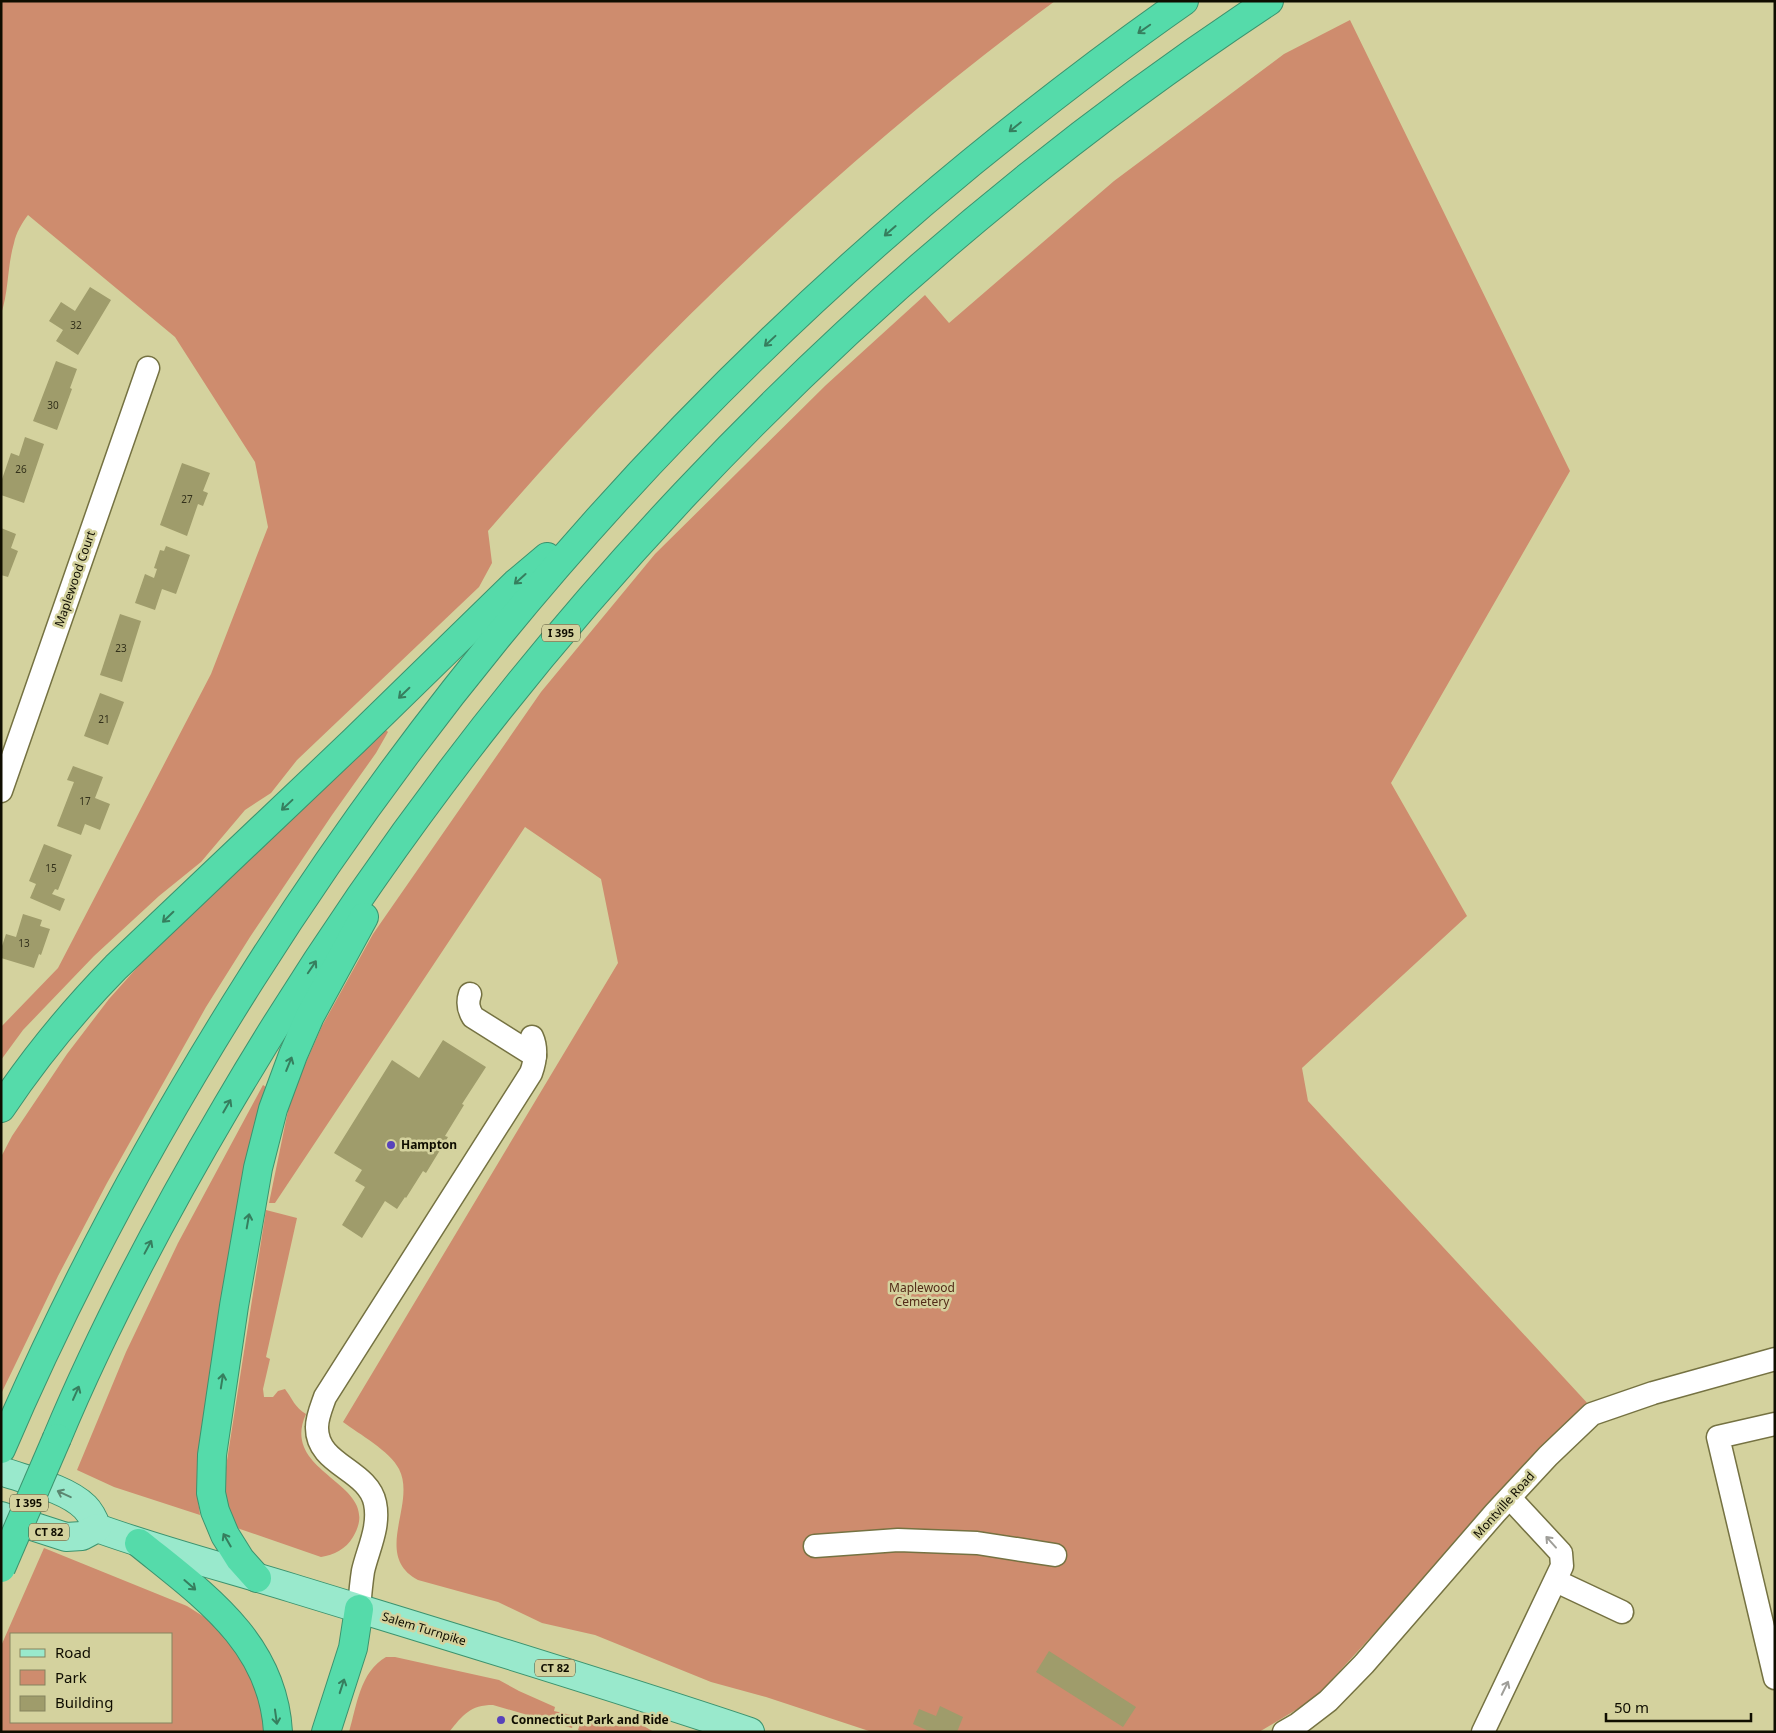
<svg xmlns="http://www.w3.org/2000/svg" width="1776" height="1733" font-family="'Noto Sans',sans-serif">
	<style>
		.green { fill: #ce8c6e; fill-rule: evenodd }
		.building { fill: #9f9c6b }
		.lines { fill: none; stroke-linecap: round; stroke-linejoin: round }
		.minor-casing { stroke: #757242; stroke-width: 25 }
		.major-casing { stroke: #3c936e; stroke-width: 30 }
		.highway-casing { stroke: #3c936e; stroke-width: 30 }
		.minor { stroke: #fff; stroke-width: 22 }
		.major { stroke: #99e9cc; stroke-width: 28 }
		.highway { stroke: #55dbaa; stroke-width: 28 }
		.highway-bridge-casing { stroke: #3c936e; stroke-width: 30; stroke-linecap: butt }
		.highway-bridge { stroke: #55dbaa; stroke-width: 28 }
		.oneway { stroke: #367e5e }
		.oneway2 { stroke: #5b8670 }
		.oneway3 { stroke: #9f9e99 }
		.poi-dot { fill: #5843bb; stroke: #d4d29e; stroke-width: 2 }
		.labels { text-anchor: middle; stroke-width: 5; stroke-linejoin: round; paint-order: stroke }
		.number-label { font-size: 10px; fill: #33311b }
		.shield { fill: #d4d29e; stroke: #4a482f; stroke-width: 1 }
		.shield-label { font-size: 11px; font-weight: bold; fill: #0f0d00 }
		.street-label { font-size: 12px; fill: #0f0d00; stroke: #d4d29e }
		.poi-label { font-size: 12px; font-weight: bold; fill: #0f0d00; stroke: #d4d29e; text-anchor: start }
		.park-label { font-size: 12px; fill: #532b18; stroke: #d4d29e }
	</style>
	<rect width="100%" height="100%" fill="#d4d29e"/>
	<!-- green -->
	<g class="green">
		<path d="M1,1H1055C846,156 657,335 488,531L492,563L479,587L297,760L271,793L245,810L201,862L159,896L94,956L23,1030L1,1060V1027L58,968L211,674L268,527L255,462L175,337L28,215C22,223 16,233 14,243C7,267 9,291 1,314Z"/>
		<path d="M1350,20L1570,471L1391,783L1467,916L1302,1068L1308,1101L1590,1406L1533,1460L1314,1699L1259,1732H872L766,1697L711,1682L595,1635L542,1623L498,1602L418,1580C372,1555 417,1504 399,1469C390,1451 359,1434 343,1422L618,963L601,879L525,827L275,1203H269L291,1096L322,1026L373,934L541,692L655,554L826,385L925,295L949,323L1114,181L1284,54Z"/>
		<polygon points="385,729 388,732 376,753 332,815 250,937 206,1007 107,1183 58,1276 1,1394 1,1157 12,1136 67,1054 109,999 159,943"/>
		<polygon points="263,1085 269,1089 199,1460 197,1492 200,1515 114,1487 77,1470 126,1352 178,1243"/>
		<path d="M266,1210L297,1218L266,1357L270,1359L263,1389L264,1397H273L278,1391L285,1389C292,1398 295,1408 306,1414C278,1476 386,1482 353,1537C346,1549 334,1555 321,1557L237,1528C225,1506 224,1492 226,1467Z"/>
		<path d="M44,1548L187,1606L209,1620L230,1641L251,1673L261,1703L264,1732H1V1646ZM11,1634H171V1722H11Z"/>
		<path d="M386,1657H395L499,1680L519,1691L555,1707L554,1711L575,1716L572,1728L493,1705C470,1705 463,1715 449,1732H349C357,1705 360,1672 386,1657Z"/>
		<polygon points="582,1718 600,1724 642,1725 654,1732 583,1732 578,1730"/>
	</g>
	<!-- building -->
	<g class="building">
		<polygon points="90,287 111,300 78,355 56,341 63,330 49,321 61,302 75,311"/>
		<polygon points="56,361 77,369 70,388 72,389 57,430 33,421"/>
		<polygon points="25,437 44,444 24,503 1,495 1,482 11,453 19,456"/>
		<polygon points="182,463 210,473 203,491 208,493 203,506 198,504 187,536 160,525"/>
		<polygon points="1,528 16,534 11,548 18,551 8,577 1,575"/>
		<polygon points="166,546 190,555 176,594 162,589 155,610 135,603 145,574 154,578 157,569 154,568 160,550 164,551"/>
		<polygon points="120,614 141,621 122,682 100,675"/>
		<polygon points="100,693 124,702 108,745 84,736"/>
		<polygon points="73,766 103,777 95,798 110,804 100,830 85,824 81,835 57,826 74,782 67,780"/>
		<polygon points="44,844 72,855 58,890 55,889 52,894 65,899 60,911 30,898 36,884 29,881"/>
		<polygon points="23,914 42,920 40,926 50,929 41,955 39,954 34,968 1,958 1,949 6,934 16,937"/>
		<polygon points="443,1040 486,1067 462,1104 464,1105 445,1136 448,1137 426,1173 423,1171 406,1198 405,1197 397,1209 385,1201 362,1238 342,1225 365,1187 355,1181 362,1170 334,1153 392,1060 419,1078"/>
		<polygon points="1049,1651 1136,1707 1123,1727 1036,1672"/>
		<polygon points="940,1706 963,1717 957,1732 931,1732 913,1724 919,1709 936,1716"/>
	</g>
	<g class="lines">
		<defs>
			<g id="minor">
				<polyline points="1,791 148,368"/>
				<path d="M470,994C467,1003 468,1009 473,1017L535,1056"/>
				<polyline points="1775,1424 1718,1437 1775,1678"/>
				<polyline points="815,1546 898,1540 977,1543 1055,1555"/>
				<polyline points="1556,1581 1622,1612"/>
				<path d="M359,1609C360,1596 361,1584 363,1571C368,1549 380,1527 375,1503C368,1469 316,1465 317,1427C317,1417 322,1406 325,1397L531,1073C535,1062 537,1048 532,1037"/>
				<polyline points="1284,1732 1298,1724 1328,1701 1364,1664 1495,1513 1548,1456 1592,1414 1653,1393 1775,1359"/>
				<polyline points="1483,1732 1562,1566 1561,1553 1510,1498"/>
			</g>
			<g id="major">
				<path d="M1,1471C26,1480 66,1488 85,1507C91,1513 94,1520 97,1528C161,1551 227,1568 292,1588C445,1635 598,1681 750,1732"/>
				<polyline points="1,1516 66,1537 82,1536 97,1528"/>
			</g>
			<g id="highway">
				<path d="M1,1108C35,1057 74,1010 116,967L354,741L516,583L547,557"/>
				<path d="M57,1438C105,1323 164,1213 227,1106C485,666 842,283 1269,1"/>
				<path d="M1,1449C71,1285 156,1129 251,979C447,669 689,394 972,162C1041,106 1111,52 1184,1"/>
				<path d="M139,1543C203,1595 273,1642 278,1732"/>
				<polyline points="257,1578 240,1559 225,1535 215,1511 211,1493 212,1455 234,1306 258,1168 273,1109 293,1055 310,1016 364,917"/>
				<polyline points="326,1732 353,1648 359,1609"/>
			</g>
		</defs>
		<!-- minor casing -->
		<use href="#minor" class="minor-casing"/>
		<!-- major casing -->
		<use href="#major" class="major-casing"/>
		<!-- highway casing -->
		<use href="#highway" class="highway-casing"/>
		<!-- minor -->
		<use href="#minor" class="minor"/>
		<!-- major -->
		<use href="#major" class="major"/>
		<!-- highway -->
		<use href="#highway" class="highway"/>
		<defs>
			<polyline id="highway-bridge" points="1,1568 57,1438"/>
		</defs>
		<!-- highway-bridge casing -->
		<use href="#highway-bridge" class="highway-bridge-casing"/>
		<!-- highway-bridge -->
		<use href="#highway-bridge" class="highway-bridge"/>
	</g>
	<!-- one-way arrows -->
	<defs><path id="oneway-shaft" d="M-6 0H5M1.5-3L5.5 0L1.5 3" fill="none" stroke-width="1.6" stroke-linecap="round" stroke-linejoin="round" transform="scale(1.25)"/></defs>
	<g class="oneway">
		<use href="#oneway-shaft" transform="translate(1144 29) rotate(145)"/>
		<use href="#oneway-shaft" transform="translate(1015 127) rotate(141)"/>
		<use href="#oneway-shaft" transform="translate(890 231) rotate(139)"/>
		<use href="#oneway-shaft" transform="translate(770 341) rotate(137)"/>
		<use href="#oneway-shaft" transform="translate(520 579) rotate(138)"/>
		<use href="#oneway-shaft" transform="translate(404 693) rotate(136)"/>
		<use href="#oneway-shaft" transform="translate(287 805) rotate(137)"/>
		<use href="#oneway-shaft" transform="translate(168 917) rotate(136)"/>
		<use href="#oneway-shaft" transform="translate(312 967) rotate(-56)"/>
		<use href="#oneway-shaft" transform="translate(289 1064) rotate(-68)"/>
		<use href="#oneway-shaft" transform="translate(227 1106) rotate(-60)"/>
		<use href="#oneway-shaft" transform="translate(248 1221) rotate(-80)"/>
		<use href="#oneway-shaft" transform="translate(148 1247) rotate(-62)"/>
		<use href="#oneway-shaft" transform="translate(222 1381) rotate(-81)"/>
		<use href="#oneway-shaft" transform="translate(76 1393) rotate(-66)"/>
		<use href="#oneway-shaft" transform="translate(227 1540) rotate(-120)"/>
		<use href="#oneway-shaft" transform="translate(190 1585) rotate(41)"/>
		<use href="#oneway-shaft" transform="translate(342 1686) rotate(-72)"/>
		<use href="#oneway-shaft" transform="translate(276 1717) rotate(82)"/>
	</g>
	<use class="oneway2" href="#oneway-shaft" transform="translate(64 1494) rotate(-155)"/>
	<g class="oneway3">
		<use href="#oneway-shaft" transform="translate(1551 1542) rotate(-132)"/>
		<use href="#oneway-shaft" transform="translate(1505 1688) rotate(-64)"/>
	</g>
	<!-- markers -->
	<g class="poi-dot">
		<circle cx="391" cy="1145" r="5"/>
		<circle cx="501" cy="1720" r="5"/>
	</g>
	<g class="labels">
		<!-- number labels -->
		<g class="number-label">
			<text x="76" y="329">32</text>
			<text x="53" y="409">30</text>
			<text x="21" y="473">26</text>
			<text x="187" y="503">27</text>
			<text x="121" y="652">23</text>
			<text x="104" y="723">21</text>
			<text x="85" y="805">17</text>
			<text x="51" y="872">15</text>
			<text x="24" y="947">13</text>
		</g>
		<!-- shield labels -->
		<g class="shield">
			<rect x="542" y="624.5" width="38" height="17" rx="4"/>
			<rect x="10" y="1494.5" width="38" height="17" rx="4"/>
			<rect x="29" y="1523.5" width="40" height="17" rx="4"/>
			<rect x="535" y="1659.5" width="40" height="17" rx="4"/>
		</g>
		<g class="shield-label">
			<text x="561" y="637">I 395</text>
			<text x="29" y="1507">I 395</text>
			<text x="49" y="1536">CT 82</text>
			<text x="555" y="1672">CT 82</text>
		</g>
		<!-- street labels -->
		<g class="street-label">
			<text transform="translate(75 579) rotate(-71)" y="4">Maplewood Court</text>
			<text transform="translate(1504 1505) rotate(-48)" y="4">Montville Road</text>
			<text transform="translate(424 1629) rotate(17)" y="4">Salem Turnpike</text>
		</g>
		<!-- poi labels -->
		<g class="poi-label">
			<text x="401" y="1149">Hampton</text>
			<text x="511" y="1724">Connecticut Park and Ride</text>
		</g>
		<!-- park labels -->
		<g class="park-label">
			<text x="922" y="1292">Maplewood<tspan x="922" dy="14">Cemetery</tspan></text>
		</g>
	</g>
	<!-- border -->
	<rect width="1776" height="1733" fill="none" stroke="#0f0d00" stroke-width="5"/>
	<!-- legend -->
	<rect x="10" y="1633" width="162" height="90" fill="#d4d29e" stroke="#85835f"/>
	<rect x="20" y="1649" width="25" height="8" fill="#99e9cc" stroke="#85835f"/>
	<text x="55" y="1658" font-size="15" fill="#0f0d00">Road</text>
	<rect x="20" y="1670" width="25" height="15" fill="#ce8c6e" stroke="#85835f"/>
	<text x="55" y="1683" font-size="15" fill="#0f0d00">Park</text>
	<rect x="20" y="1696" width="25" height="15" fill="#9f9c6b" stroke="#85835f"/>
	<text x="55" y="1708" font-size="15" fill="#0f0d00">Building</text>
	<!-- scale -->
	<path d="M1606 1713v8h145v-8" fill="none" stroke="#0f0d00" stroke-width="2.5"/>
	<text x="1614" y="1713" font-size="15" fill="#0f0d00" stroke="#d4d29e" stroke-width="4" paint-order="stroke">50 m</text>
</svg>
